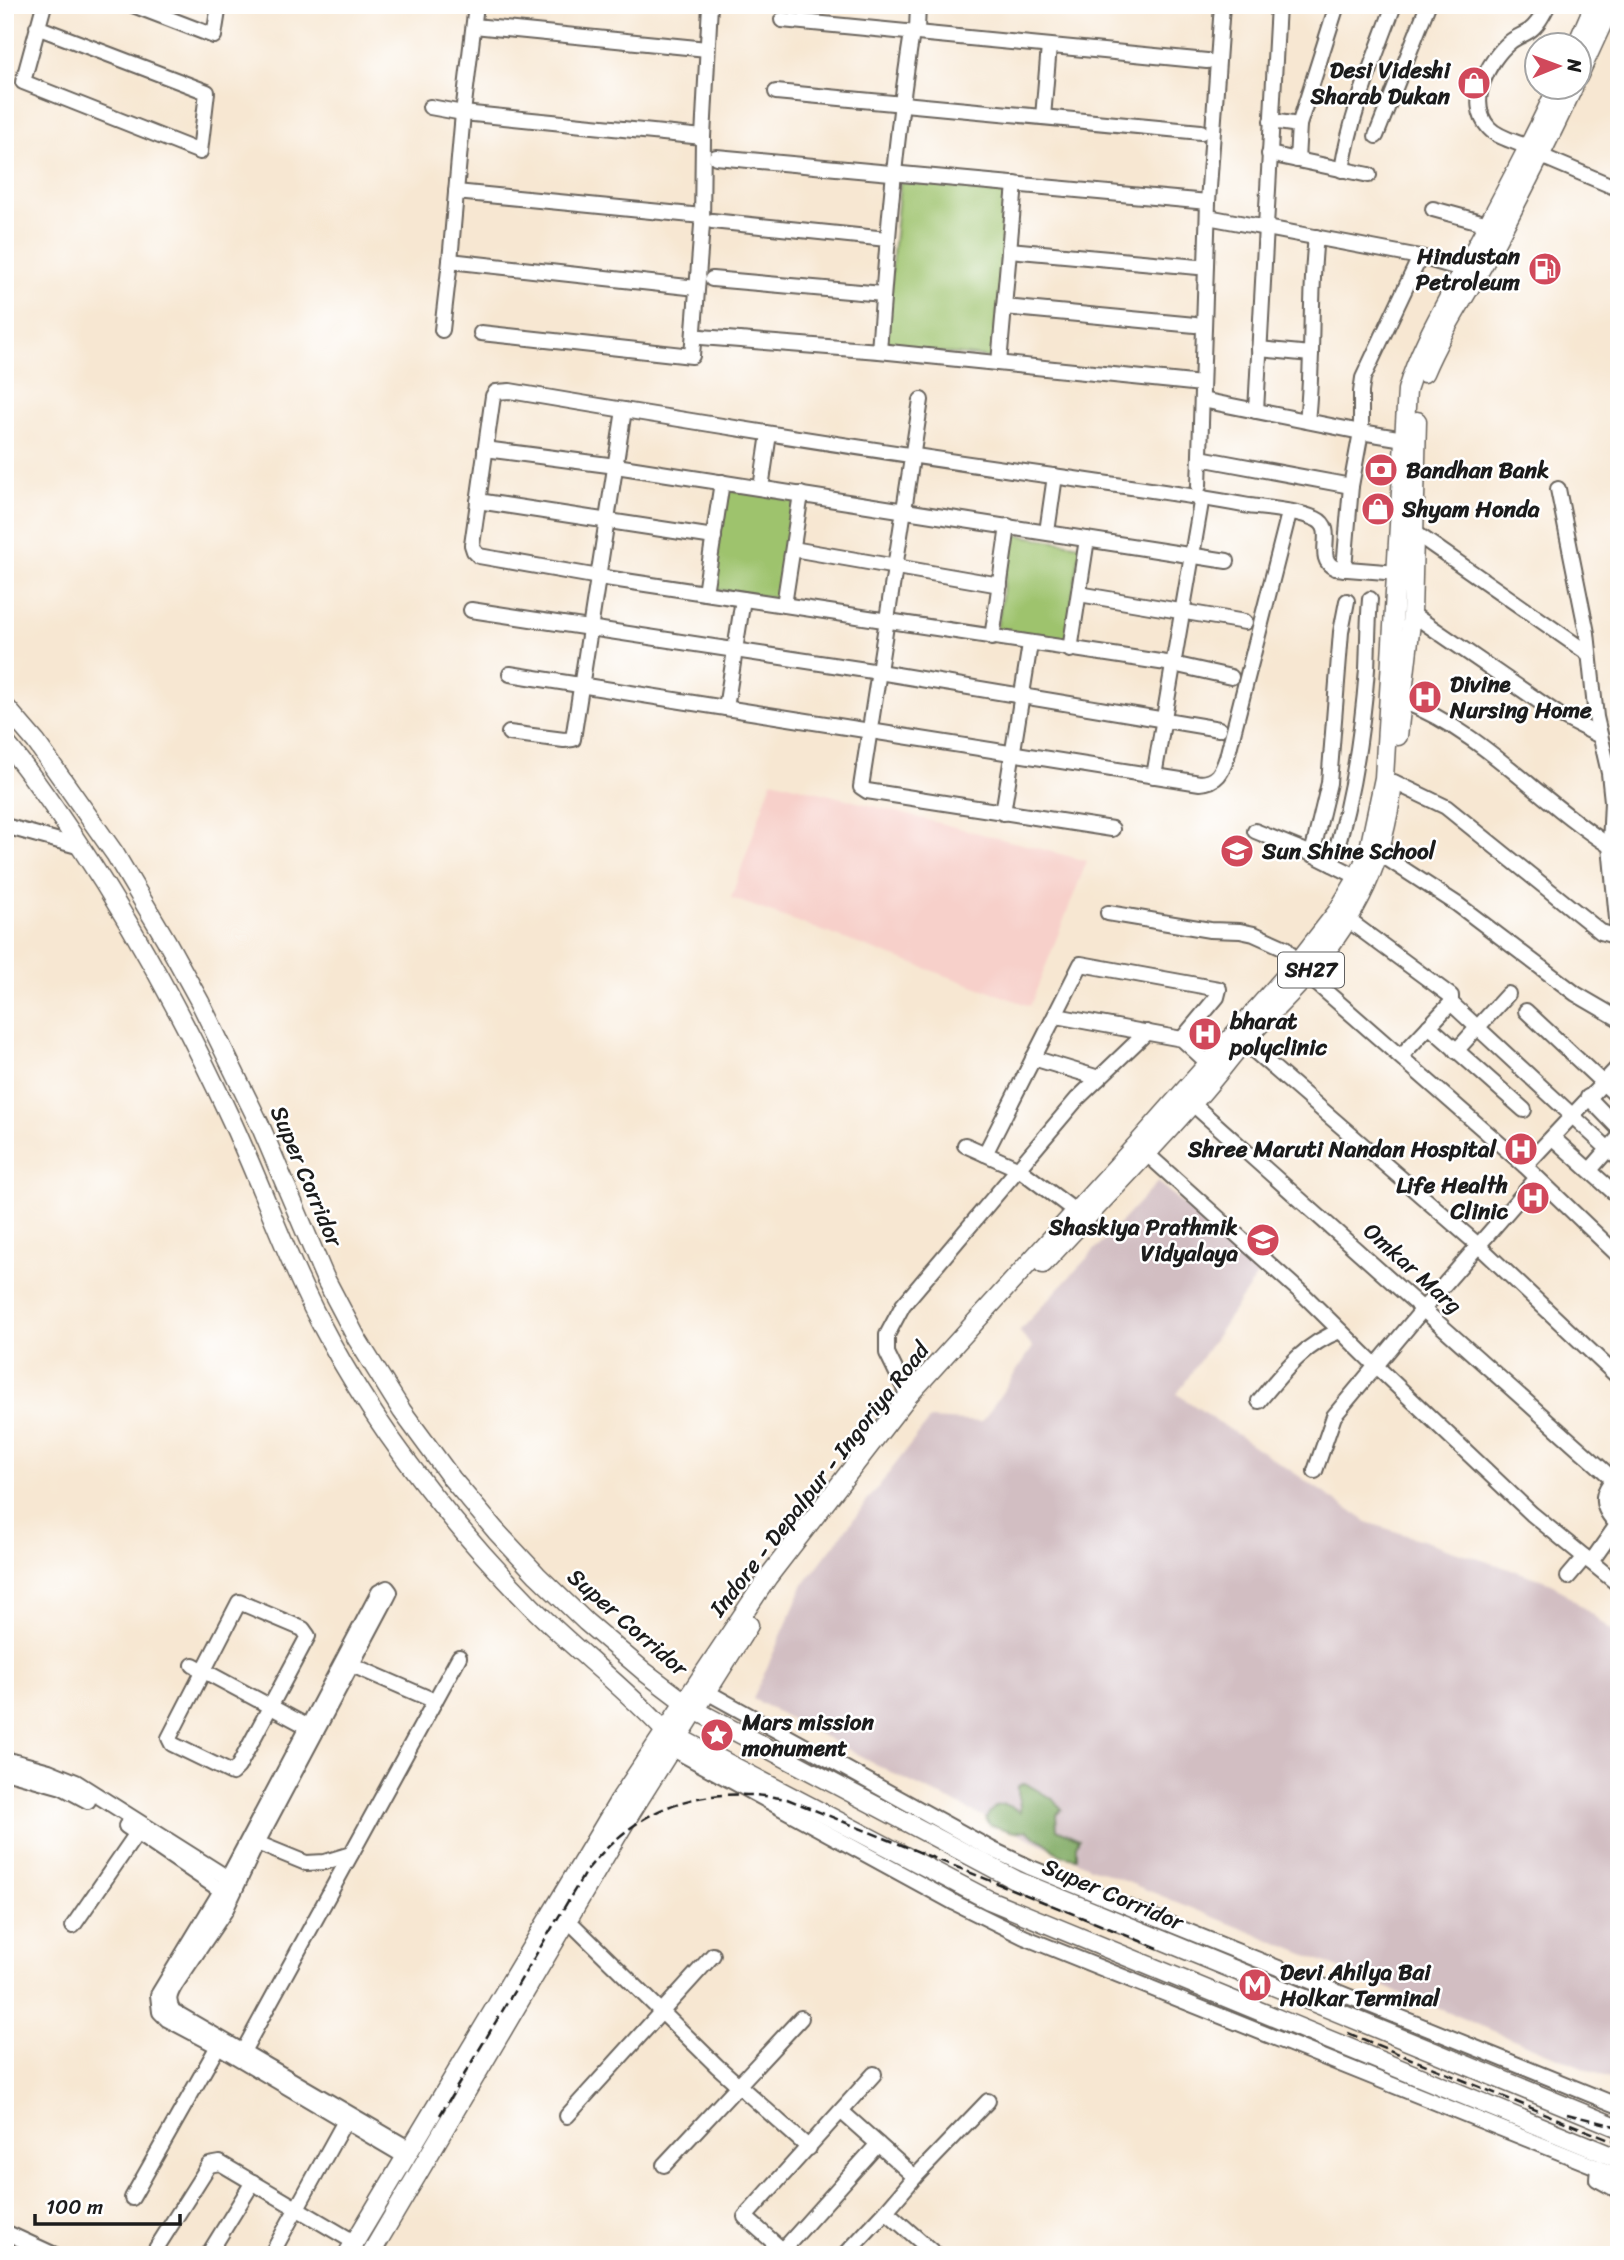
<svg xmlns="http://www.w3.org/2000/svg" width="1624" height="2260" font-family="Sriracha,sans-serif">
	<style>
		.built { fill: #f7d0ca }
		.industrial { fill: #d2bec2 }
		.green { fill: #9ec36d; stroke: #5d7044; stroke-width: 2 }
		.forest { fill: #7ea960; stroke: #4d623e; stroke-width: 2 }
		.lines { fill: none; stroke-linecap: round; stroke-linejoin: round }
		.minor-casing { stroke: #69635c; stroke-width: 18 }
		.major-casing { stroke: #69635c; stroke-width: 21 }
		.minor { stroke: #fff; stroke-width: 14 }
		.major { stroke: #fff; stroke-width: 18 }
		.rail { stroke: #1c1c1c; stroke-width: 2.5; stroke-dasharray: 10 5; stroke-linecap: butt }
		.labels { text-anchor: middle; stroke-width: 5; stroke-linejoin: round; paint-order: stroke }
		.shield { fill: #fff; stroke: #606060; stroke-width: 2 }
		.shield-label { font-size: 21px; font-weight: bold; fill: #1c1c1c }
		.poi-label { font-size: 23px; font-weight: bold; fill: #1c1c1c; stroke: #fff; text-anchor: start }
		.street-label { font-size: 23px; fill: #1c1c1c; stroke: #fff }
	</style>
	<rect width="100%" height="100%" fill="#fff"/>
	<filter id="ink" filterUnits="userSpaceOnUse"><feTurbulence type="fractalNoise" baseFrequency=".0143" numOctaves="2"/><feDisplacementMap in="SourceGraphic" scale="14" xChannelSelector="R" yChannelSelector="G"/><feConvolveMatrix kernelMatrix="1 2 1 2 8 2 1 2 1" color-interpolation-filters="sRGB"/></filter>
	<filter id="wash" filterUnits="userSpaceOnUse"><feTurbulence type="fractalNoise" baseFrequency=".00686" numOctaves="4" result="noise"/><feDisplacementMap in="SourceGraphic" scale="28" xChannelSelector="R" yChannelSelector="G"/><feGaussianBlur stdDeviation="1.57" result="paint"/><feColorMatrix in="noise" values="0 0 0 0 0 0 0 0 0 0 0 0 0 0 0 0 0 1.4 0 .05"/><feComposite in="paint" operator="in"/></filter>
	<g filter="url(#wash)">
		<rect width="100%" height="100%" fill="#f7e7d2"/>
		<!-- built -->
		<polygon class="built" points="772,780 1087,861 1030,1006 731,898"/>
		<!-- industrial -->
		<polygon class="industrial" points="1158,1182 1259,1273 1177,1394 1367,1522 1552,1583 1619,1636 1619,2082 1088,1866 902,1778 753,1699 804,1584 930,1419 982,1422 1033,1347 1019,1331"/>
		<!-- green -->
		<g class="green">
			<polygon points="900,182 1009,192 993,358 884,347"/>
			<polygon points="725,489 795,499 781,599 711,589"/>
			<polygon points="1012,534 1081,545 1065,644 996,633"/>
		</g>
		<!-- forest -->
		<path class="forest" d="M1025,1783L1054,1800L1062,1809L1056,1815L1057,1829L1079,1839L1076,1846V1858C1055,1855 1060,1854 1046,1843C1039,1838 1033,1837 1027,1830L1014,1832L990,1825L986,1818C996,1800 1006,1802 1020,1812C1021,1803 1017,1796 1018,1786Z"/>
	</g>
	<g filter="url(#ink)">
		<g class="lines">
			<defs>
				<g id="minor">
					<polyline points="133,5 214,36 219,5"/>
					<polyline points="782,20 1207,61"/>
					<polyline points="474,26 707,49"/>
					<polyline points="37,27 207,92 200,152 23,82 44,5"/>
					<polyline points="917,30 918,5"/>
					<polyline points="776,92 1201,132"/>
					<polyline points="430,107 463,113 703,137"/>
					<polyline points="1043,117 1049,46"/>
					<polyline points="1271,121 1299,125"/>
					<polyline points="1376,136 1428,5"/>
					<path d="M1528,147C1517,142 1498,138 1489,128C1466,103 1488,60 1510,42C1516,37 1523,35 1529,31C1538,25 1543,14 1548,5"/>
					<polyline points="1269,154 1369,175"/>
					<polyline points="1541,156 1619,189"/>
					<polyline points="716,157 1208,202"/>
					<polyline points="1297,160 1299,125 1337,5"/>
					<path d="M1342,170C1351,112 1374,60 1394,5"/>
					<polyline points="456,192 702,216"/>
					<polyline points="1433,209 1488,224"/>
					<polyline points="1208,217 1420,257 1473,272"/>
					<polyline points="712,221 887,239"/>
					<polyline points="1009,250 1198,267"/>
					<polyline points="450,261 697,288"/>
					<polyline points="712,279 883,294"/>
					<polyline points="1004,307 1195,325"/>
					<polyline points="442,330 450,261 463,113 476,5"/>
					<polyline points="481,333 692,356 702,225 703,137 710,5"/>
					<polyline points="701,337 879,351 1202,384"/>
					<polyline points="1259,349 1311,354"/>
					<path d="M879,351C887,245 895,139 912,33"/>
					<polyline points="999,363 1015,184"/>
					<polyline points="921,400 861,787 867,791 1112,829"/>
					<polyline points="1202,400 1361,432 1404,439"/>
					<polyline points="1256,411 1278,5"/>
					<path d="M1307,421C1314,359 1309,298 1316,237"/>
					<polyline points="485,449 616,466 1227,561"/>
					<polyline points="1200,458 1351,486"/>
					<polyline points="1199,486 1208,202 1222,5"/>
					<polyline points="761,488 769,434"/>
					<polyline points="1558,489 1587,633 1596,717 1609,773 1612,801 1610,846 1619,940"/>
					<polyline points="478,501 714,537"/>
					<polyline points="1047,532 1055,476"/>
					<polyline points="1414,532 1589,654"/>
					<polyline points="793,549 1000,585"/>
					<polyline points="1344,569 1351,486 1361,432 1361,392 1363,378 1420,257"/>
					<polyline points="705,593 722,482"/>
					<polyline points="1079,594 1245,622"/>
					<polyline points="784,605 801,494"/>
					<polyline points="471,610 879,672 1219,729"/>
					<polyline points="1412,614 1559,715 1600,736"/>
					<polyline points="992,638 1008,526"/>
					<polyline points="1070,650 1087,539"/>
					<path d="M510,674L1200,783C1218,782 1222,772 1227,757L1289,513"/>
					<path d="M1231,677L1173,664L599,577L479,556L474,551L472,545L493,396L496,392L510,391C693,422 876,451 1060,477C1123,486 1186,494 1249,506C1270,509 1296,510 1316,519C1338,529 1313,558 1335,568L1398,573"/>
					<path d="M1402,701C1482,731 1539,801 1610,846"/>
					<polyline points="726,708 743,599"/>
					<polyline points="509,733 564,740 573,739 624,410"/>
					<polyline points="1154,776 1202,497"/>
					<polyline points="1394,782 1446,807 1601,932 1618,937"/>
					<polyline points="1003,813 1030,644"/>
					<polyline points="5,826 81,847"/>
					<polyline points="1255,831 1312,854 1358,877"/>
					<polyline points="1312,854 1329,783 1341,632 1347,601"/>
					<polyline points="1380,854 1457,904 1576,994 1619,1019"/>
					<path d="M1332,864C1352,800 1362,736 1367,669C1368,646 1368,623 1370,599"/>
					<polyline points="1108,913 1210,930 1240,931 1254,934 1285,948 1307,975 1525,1166 1619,1256"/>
					<polyline points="1348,920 1451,996 1451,1003 1401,1056"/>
					<polyline points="1451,1003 1619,1159"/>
					<polyline points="1526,1011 1619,1098"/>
					<polyline points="1056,1016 1182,1039 1208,1063"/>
					<polyline points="1429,1026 1524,1110"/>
					<polyline points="1244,1042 1478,1245 1619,1378"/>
					<polyline points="1456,1051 1508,994"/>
					<polyline points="1033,1058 1099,1078"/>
					<polyline points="1185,1097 1613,1479"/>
					<polyline points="1588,1097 1619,1129"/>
					<polyline points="1553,1138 1619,1197"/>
					<polyline points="965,1145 1019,1169 1075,1211"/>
					<polyline points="985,1154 1081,964 1219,989 1217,997 1182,1039"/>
					<polyline points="1147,1154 1305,1296 1377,1367 1532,1514 1619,1585"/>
					<polyline points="1525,1166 1619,1066"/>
					<polyline points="1590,1170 1619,1137"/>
					<polyline points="908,1396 887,1353 887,1335 903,1305 1077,1099 1147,1032"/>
					<path d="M1259,1401C1283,1372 1304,1344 1340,1331"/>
					<polyline points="1315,1471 1334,1416 1424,1308 1536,1179"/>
					<path d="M1618,1475C1598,1493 1600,1508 1619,1526"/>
					<polyline points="1591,1562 1617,1525"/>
					<polyline points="1568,1577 1585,1557"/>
					<polygon points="239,1602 303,1629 308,1636 238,1767 232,1773 172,1744 169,1738"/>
					<polyline points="193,1665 316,1731"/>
					<polyline points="352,1665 435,1701"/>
					<polyline points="698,1687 991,1849 1029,1867 1619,2106"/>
					<polyline points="662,1743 955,1903 1024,1937 1619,2176"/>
					<polyline points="5,1759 49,1771 76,1782 234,1882"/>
					<polyline points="5,1771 62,1787 88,1801"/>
					<polyline points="126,1826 228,1895"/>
					<polyline points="257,1843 306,1863 325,1862 351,1854"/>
					<polyline points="568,1920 717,2066 809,2148"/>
					<polyline points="73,1926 137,1833"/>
					<polyline points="240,2057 459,1657"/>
					<polyline points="842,2112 915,2177 886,2211 936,2255"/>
					<polyline points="567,2116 713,1955"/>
					<path d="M406,2157L218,2046L167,2019L160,2012L158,1995L221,1891L379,1592L387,1588L390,1592L387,1598L257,1843L225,1911L175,1985C169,1995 167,2001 173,2011L410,2149"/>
					<polyline points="664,2165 801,2018"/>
					<polyline points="1598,2167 1597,2179 1619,2191"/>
					<polyline points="915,2177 988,2101"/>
					<polyline points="132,2198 218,2046"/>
					<polyline points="5,2232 55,2255"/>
					<polyline points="783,2250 878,2144"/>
					<polyline points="152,2255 209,2165 220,2163 354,2242"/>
					<polyline points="208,2255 253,2182"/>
					<polyline points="271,2255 345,2121"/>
					<polyline points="788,2255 745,2217 874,2074"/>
					<polyline points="845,2255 886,2211"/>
				</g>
				<g id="major">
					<polyline points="1576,46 1594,5"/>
					<polyline points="1578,77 1611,5"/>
					<path d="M1424,373C1442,330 1469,291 1491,251C1520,197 1547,143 1573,88"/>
					<polyline points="5,706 36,742 115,854 166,940 200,1002 260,1125 325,1278 357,1339 402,1411 452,1479 496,1531 537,1575 586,1622 646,1673 695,1710 1016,1880 1619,2128"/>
					<polyline points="1398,736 1412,614 1417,421"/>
					<path d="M5,742C31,773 54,807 76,840C136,930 188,1026 233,1124C266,1196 291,1270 329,1339C382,1437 454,1527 532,1607C575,1650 623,1686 664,1730L989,1900L1619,2159"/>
					<path d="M1043,1264C1092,1211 1143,1159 1191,1105C1209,1086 1225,1064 1242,1044C1263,1020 1287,999 1308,974C1359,913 1383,864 1393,784"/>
					<path d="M347,2255L620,1799L768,1577L908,1396L1137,1144L1298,962L1337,912L1358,877L1369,849L1384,778L1407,390C1420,347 1443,309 1464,269C1496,209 1529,149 1557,88"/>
					<polyline points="370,2255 627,1819 749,1625"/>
				</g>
			</defs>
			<!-- minor casing -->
			<use href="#minor" class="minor-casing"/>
			<!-- major casing -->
			<use href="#major" class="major-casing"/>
			<!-- minor -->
			<use href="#minor" class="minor"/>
			<!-- major -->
			<use href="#major" class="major"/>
			<!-- rail -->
			<g class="rail">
				<polyline points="1348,2033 1619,2144"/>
				<polyline points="1567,2114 1619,2127"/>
				<path d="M440,2115L586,1871C642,1803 701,1785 787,1799L1158,1948"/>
			</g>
		</g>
	</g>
	<!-- icons -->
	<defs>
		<symbol id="shop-disc" viewBox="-11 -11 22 22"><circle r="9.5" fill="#d1495b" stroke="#fff"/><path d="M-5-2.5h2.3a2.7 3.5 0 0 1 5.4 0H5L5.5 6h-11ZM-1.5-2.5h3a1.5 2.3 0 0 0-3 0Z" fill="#fff"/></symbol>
		<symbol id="fuel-disc" viewBox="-11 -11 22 22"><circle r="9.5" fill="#d1495b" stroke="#fff"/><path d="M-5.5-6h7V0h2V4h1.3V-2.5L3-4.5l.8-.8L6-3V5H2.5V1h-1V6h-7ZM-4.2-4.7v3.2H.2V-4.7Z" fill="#fff"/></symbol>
		<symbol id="bank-disc" viewBox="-11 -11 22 22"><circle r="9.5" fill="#d1495b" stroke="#fff"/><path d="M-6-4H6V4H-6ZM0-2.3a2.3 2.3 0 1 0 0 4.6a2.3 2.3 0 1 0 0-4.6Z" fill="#fff"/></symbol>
		<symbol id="hospital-disc" viewBox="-11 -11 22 22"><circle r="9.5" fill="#d1495b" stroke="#fff"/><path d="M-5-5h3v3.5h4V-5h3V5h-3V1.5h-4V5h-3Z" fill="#fff"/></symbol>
		<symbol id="school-disc" viewBox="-11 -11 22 22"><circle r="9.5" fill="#d1495b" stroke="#fff"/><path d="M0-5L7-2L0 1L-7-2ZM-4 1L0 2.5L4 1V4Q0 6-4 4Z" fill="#fff"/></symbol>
		<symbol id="sight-disc" viewBox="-11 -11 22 22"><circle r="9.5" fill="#d1495b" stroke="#fff"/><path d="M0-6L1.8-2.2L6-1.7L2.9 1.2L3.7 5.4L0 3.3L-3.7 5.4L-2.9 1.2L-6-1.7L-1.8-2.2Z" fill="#fff"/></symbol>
		<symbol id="metro-disc" viewBox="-11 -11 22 22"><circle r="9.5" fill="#d1495b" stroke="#fff"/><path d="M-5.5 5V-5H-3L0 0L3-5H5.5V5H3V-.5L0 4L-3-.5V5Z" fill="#fff"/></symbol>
	</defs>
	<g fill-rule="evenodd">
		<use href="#shop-disc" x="1455" y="64" width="38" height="38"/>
		<use href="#fuel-disc" x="1526" y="250" width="38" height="38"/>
		<use href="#bank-disc" x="1362" y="451" width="38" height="38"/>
		<use href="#shop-disc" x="1359" y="490" width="38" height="38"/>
		<use href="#hospital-disc" x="1406" y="678" width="38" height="38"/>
		<use href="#school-disc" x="1218" y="832" width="38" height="38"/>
		<use href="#hospital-disc" x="1186" y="1015" width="38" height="38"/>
		<use href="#hospital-disc" x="1502" y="1130" width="38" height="38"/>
		<use href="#hospital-disc" x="1514" y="1179" width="38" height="38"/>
		<use href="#school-disc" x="1244" y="1221" width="38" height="38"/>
		<use href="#sight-disc" x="698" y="1716" width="38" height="38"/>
		<use href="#metro-disc" x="1236" y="1966" width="38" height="38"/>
	</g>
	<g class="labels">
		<!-- shield labels -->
		<rect class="shield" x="1278" y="952.5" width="66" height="35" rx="5"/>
		<g class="shield-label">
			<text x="1311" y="977">SH27</text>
		</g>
		<!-- poi labels -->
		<g class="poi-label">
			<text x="1450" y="78" text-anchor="end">Desi Videshi<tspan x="1450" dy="26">Sharab Dukan</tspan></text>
			<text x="1520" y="264" text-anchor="end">Hindustan<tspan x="1520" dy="26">Petroleum</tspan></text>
			<text x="1406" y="478">Bandhan Bank</text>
			<text x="1402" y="517">Shyam Honda</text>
			<text x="1450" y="692">Divine<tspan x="1450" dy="26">Nursing Home</tspan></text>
			<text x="1262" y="859">Sun Shine School</text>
			<text x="1230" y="1029">bharat<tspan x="1230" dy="26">polyclinic</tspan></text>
			<text x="1496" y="1157" text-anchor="end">Shree Maruti Nandan Hospital</text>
			<text x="1508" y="1193" text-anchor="end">Life Health<tspan x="1508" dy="26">Clinic</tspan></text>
			<text x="1238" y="1235" text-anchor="end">Shaskiya Prathmik<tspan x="1238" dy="26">Vidyalaya</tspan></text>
			<text x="742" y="1730">Mars mission<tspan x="742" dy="26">monument</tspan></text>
			<text x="1280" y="1980">Devi Ahilya Bai<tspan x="1280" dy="26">Holkar Terminal</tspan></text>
		</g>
		<!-- street labels -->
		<g class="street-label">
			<text transform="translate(307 1176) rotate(67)" y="8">Super Corridor</text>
			<text transform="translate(1413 1268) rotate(42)" y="8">Omkar Marg</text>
			<text transform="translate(819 1479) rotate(-52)" y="8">Indore - Depalpur - Ingoriya Road</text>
			<text transform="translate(628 1622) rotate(41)" y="8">Super Corridor</text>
			<text transform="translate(1113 1894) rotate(23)" y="8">Super Corridor</text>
		</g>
	</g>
	<!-- margin -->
	<rect width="1624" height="2260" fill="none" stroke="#fff" stroke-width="28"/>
	<!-- north arrow -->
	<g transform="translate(1558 66) rotate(89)"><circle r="33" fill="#ffffff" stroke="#a4a4a4" stroke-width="2"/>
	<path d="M0-5L12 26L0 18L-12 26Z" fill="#d1495b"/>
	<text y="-10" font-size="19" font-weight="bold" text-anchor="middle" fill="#1c1c1c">N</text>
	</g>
	<!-- scale -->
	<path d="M35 2214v10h145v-10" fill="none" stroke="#1c1c1c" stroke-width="3.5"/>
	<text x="46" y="2214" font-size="21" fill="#1c1c1c" stroke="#ffffff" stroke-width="5" paint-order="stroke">100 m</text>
</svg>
